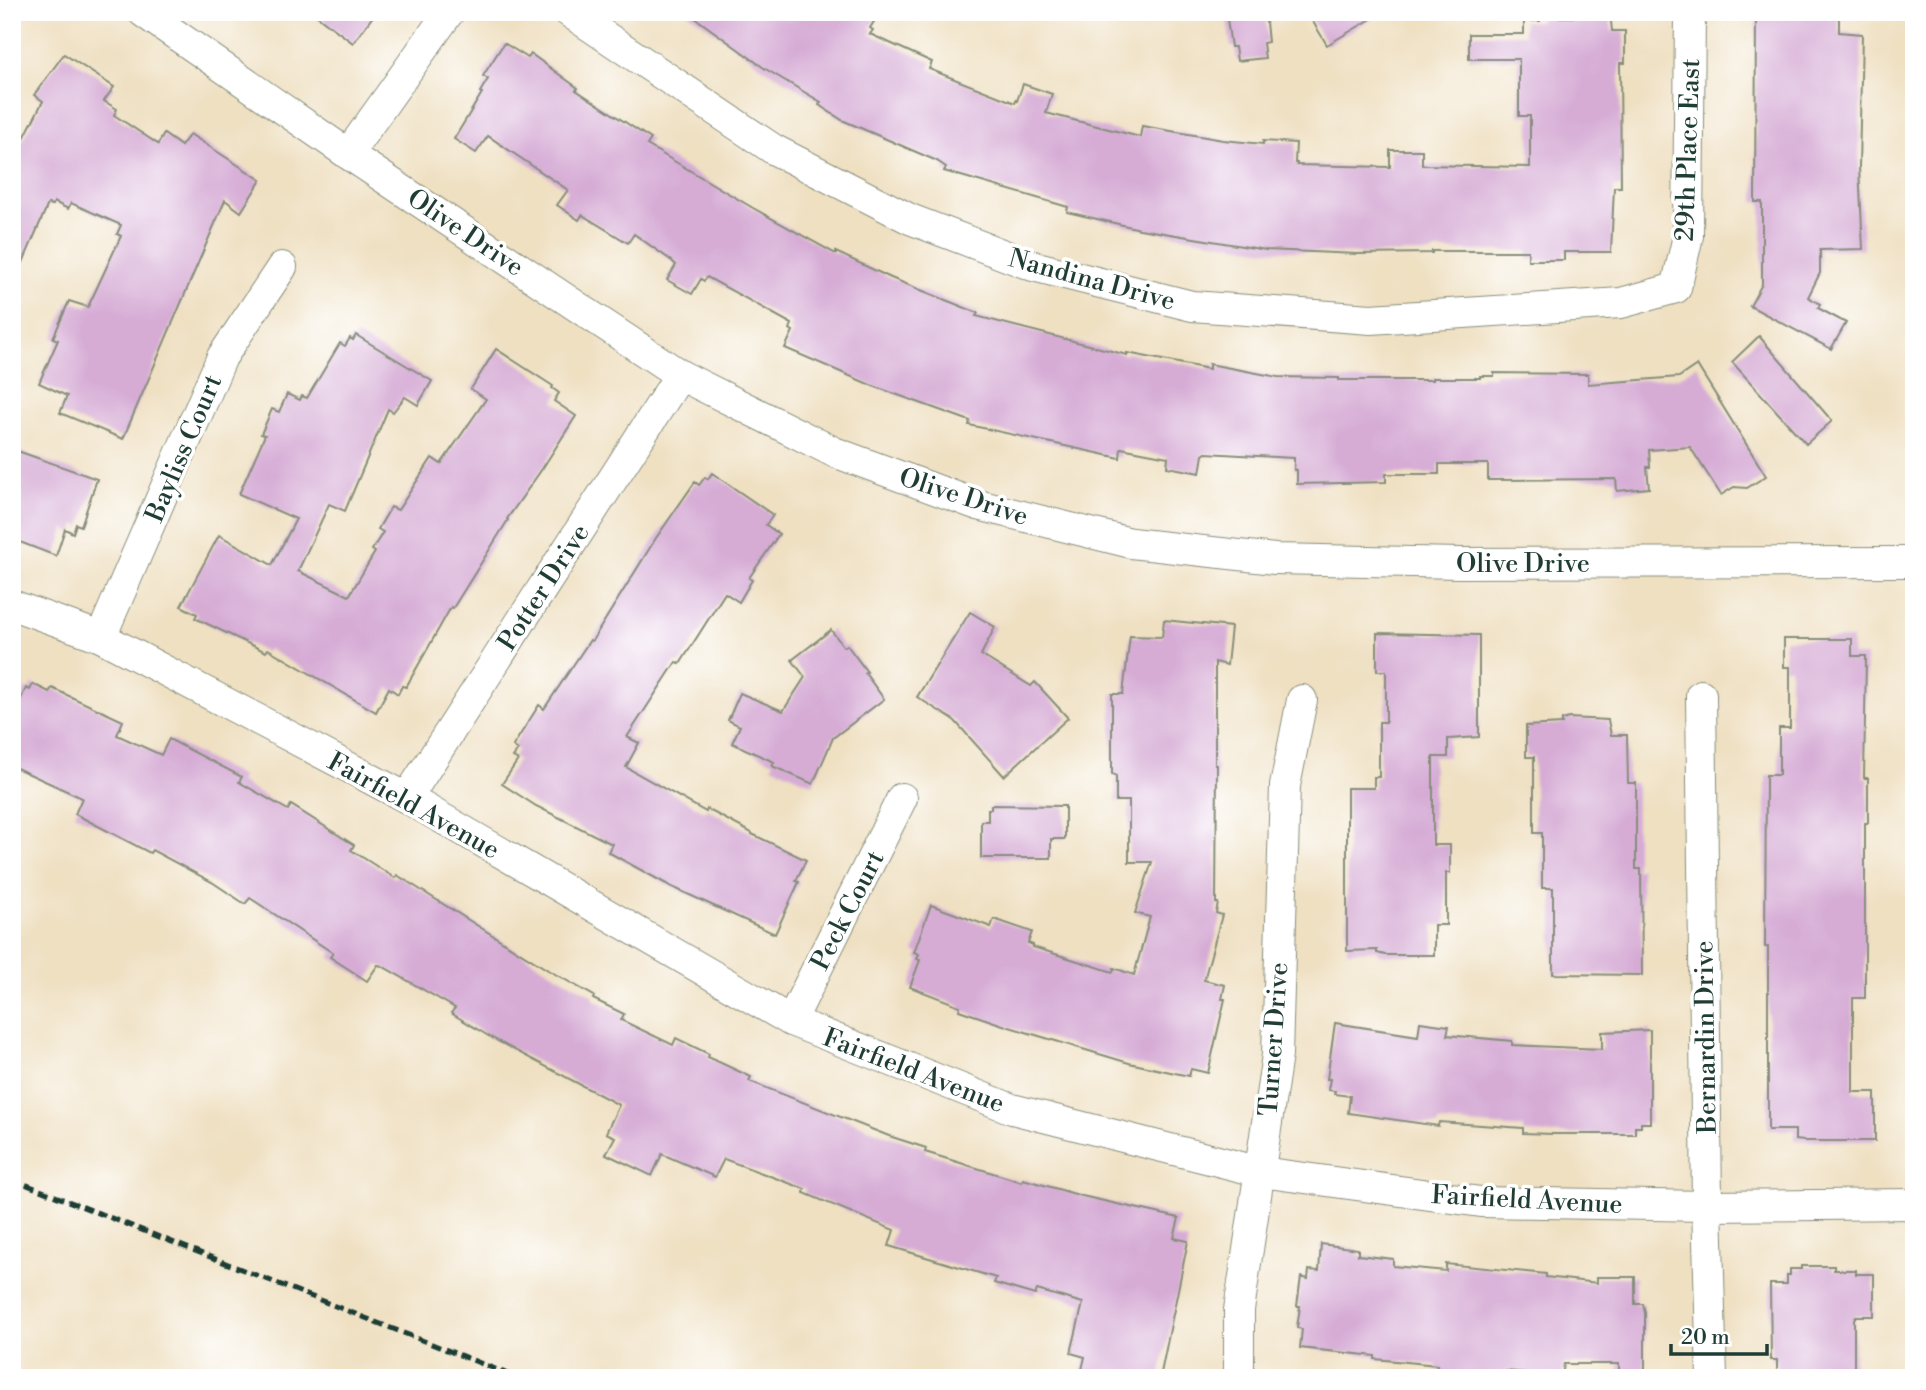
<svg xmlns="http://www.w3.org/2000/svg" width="1926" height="1390" font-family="'Libre Bodoni',serif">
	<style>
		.building { fill: #d6acd5 }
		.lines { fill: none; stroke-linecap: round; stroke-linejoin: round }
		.street-casing { stroke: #878e7b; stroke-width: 32 }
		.street { stroke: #fff; stroke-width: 30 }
		.rail { stroke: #1f3d34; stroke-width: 5; stroke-dasharray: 10 5; stroke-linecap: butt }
		.labels { text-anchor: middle; stroke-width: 7; stroke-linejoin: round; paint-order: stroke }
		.street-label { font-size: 26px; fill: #1f3d34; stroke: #fff }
	</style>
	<rect width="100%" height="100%" fill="#fff"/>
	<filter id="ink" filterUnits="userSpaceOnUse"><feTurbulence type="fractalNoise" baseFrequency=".0143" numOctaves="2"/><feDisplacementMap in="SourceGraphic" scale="14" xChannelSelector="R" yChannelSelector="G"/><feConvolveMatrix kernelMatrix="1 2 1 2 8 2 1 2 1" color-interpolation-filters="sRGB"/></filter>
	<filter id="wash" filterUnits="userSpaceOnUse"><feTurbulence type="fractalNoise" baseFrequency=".00686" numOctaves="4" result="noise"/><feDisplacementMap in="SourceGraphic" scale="28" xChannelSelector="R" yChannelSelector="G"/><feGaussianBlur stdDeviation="1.57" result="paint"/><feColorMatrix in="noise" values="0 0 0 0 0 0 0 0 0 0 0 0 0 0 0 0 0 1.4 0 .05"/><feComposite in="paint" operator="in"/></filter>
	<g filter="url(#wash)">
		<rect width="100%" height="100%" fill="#efe0c2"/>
		<g id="blocks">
			<!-- building -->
			<g class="building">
				<polygon points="312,12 376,12 353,43"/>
				<polygon points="687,12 880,12 870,28 873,30 870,34 932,62 929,69 1015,103 1016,100 1017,101 1023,84 1052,94 1046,113 1140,137 1142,126 1223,140 1263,144 1263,141 1296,143 1295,163 1297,163 1297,165 1390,167 1390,150 1422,150 1422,165 1530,167 1530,116 1519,116 1519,59 1469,59 1469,34 1524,34 1524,21 1540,21 1540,17 1573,17 1573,12 1610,12 1612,31 1625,31 1625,63 1620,63 1621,187 1614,187 1611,252 1564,252 1564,260 1528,260 1528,251 1432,251 1432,253 1357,254 1266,250 1140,229 1067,212 1068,207 944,171 946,167 937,161 842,120 819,105 821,102 764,68"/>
				<polygon points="1226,12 1265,12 1268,42 1263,43 1265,58 1237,61 1235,47 1231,47"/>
				<polygon points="1307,12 1383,12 1327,45"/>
				<polygon points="1756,12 1839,12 1839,32 1862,34 1859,167 1863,249 1820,250 1820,273 1808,297 1820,304 1818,308 1846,323 1831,349 1750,306 1762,284 1762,202 1755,202"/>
				<polygon points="504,43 528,58 531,54 578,88 576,90 651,139 647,145 753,208 836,254 836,252 891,278 978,313 976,316 1127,355 1127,353 1209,369 1209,364 1278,377 1339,378 1339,380 1432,380 1432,378 1480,378 1480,376 1494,376 1494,373 1588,374 1588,384 1679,377 1697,365 1766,476 1747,488 1734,487 1721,495 1690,447 1649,450 1650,467 1647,467 1649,488 1617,491 1616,479 1488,480 1488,464 1439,464 1439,474 1386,474 1386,482 1297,484 1297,470 1294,470 1294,458 1206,453 1203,455 1200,473 1167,467 1168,457 1121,448 1120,458 969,425 970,421 873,386 785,348 793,331 790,329 792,324 707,277 704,281 701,279 692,294 667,280 676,265 672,261 634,234 628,243 582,215 579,220 557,205 568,190 488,136 476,153 454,139 482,93 480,92 488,79 483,76"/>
				<polygon points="64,54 114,87 104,101 117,109 114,115 158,144 164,134 181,146 190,134 261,180 241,212 225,200 123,439 60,413 67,396 39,383 58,340 53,338 69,301 88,307 121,236 117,234 121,225 71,203 68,209 54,202 53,205 48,204 12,288 12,136 23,140 43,101 34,95"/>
				<polygon points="356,335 432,381 418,405 405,397 393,412 388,409 345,511 329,504 298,571 349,596 375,552 372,550 383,532 378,529 391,507 398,510 432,458 441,464 486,399 471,389 496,349 553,386 552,388 559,393 554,401 576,416 542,469 507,519 508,520 453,608 451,607 406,687 402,686 398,694 389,688 376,712 268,649 266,652 195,618 197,614 181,606 219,535 272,565 296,519 239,494 265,435 261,434 272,409 279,412 287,394 300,400 302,396 307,398 340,343 345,346 350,338 353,340"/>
				<polygon points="1759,336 1832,421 1806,444 1732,362"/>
				<polygon points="12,449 97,479 81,526 76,524 73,533 65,529 56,556 12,539"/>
				<polygon points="712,473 773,515 766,525 779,534 749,578 752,580 739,602 725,593 680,664 676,662 627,737 639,743 626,767 706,812 707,809 752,833 752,834 806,860 796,881 799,882 775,934 670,886 608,852 612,844 536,806 502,784 518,760 513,757 518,750 513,746 539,705 544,709 590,640 592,641 656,538 695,482 699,485 705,477 708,479"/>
				<polygon points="970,612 995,627 981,655 1031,686 1035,682 1068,718 1004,776 955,721 917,697"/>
				<polygon points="1164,620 1231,627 1227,665 1215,662 1215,765 1217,765 1216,903 1218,903 1216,913 1222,915 1204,980 1225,985 1222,999 1225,999 1208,1073 1191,1069 1189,1076 1129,1063 1006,1026 959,1010 960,1006 910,987 920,960 917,959 919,954 914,952 931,905 991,927 994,919 1032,932 1028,943 1033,945 1033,947 1113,972 1114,968 1134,975 1150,917 1135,913 1152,862 1129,862 1129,801 1116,801 1116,776 1112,774 1112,694 1123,694 1130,636 1162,637"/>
				<polygon points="831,630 844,647 847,645 867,672 865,673 884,699 833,738 813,784 772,766 774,762 732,743 740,726 728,720 740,693 783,711 805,677 792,660"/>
				<polygon points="1377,633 1479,635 1479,737 1448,739 1448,757 1433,757 1433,845 1450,845 1450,873 1446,873 1446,925 1434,925 1434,955 1385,955 1377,953 1377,950 1347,951 1347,788 1374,788 1374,777 1379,777 1379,722 1386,722 1386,671 1377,671"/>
				<polygon points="1784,639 1852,639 1852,656 1866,656 1864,778 1868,778 1868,823 1865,823 1865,998 1853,998 1853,1092 1875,1092 1875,1141 1805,1141 1795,1140 1795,1130 1768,1130 1768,947 1765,947 1766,775 1779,775 1779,728 1790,728 1790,667 1784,667"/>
				<polygon points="33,684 49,692 52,688 123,721 117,735 161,755 169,739 242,777 239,782 288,810 291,805 354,845 351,850 395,878 397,875 548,970 594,996 593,999 624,1014 621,1020 673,1045 676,1038 709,1054 708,1057 751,1077 749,1081 889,1136 926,1148 925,1152 1022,1182 1023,1179 1082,1196 1179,1218 1174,1238 1188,1241 1160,1378 1080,1378 1085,1357 1071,1353 1083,1303 1037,1290 1035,1295 994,1283 996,1278 889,1246 894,1230 804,1193 805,1189 724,1159 715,1177 662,1154 652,1176 606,1154 615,1137 606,1133 619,1105 490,1037 451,1013 455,1008 382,966 378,965 367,981 330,957 333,953 250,898 245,904 212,882 152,850 150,853 75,814 82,798 12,766 12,718 26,688 30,690"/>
				<polygon points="1569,718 1608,720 1611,735 1627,735 1628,783 1636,783 1636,869 1641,869 1642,975 1553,974 1553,888 1542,888 1542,833 1534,833 1534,757 1526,757 1526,726 1562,724 1562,720"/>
				<polygon points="991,805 1065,806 1065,839 1051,839 1051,858 981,858 981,821 988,821 988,809 991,809"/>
				<polygon points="1420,1022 1449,1026 1447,1035 1512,1041 1512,1045 1602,1049 1602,1032 1650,1030 1650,1123 1641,1123 1641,1127 1635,1127 1635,1134 1553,1134 1523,1133 1523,1128 1439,1122 1438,1126 1348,1113 1350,1096 1334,1094 1335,1091 1328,1090 1330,1079 1327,1079 1335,1023 1418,1036"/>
				<polygon points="1321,1244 1358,1249 1358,1255 1393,1259 1393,1266 1446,1271 1446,1264 1546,1274 1546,1277 1597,1283 1597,1277 1635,1277 1635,1304 1643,1304 1645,1313 1645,1378 1619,1378 1619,1364 1564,1364 1562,1376 1506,1371 1506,1378 1470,1378 1440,1375 1440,1371 1436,1370 1437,1365 1375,1359 1375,1356 1300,1348 1302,1329 1297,1328 1300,1306 1297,1306 1301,1277 1308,1279 1309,1270 1319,1271"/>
				<polygon points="1801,1266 1834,1266 1834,1270 1856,1270 1856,1274 1874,1274 1874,1316 1856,1316 1854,1319 1854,1378 1777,1378 1777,1360 1771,1360 1770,1284 1787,1284 1787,1275 1790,1275 1790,1269 1801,1269"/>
			</g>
		</g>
	</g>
	<g filter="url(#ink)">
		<use href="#blocks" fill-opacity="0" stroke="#878e7b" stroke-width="2"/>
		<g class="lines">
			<defs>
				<g id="street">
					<polyline points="143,12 348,154 680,375 834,452 978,505 1131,543 1275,559 1459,563 1914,562"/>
					<polyline points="569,12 773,149 910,219 1033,266 1192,306 1371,319 1621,303 1676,288 1688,236 1690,12"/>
					<polyline points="348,154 449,12"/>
					<polyline points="12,605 101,637 407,798 791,1021 1012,1109 1261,1172 1481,1202 1707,1206 1914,1204"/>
					<polyline points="101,637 222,357 282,267"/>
					<polyline points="1701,695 1707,1206 1712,1378"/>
					<polyline points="407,798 680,375"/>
					<polyline points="791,1021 902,798"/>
					<polyline points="1239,1378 1239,1310 1277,1055 1285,786 1302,700"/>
				</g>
			</defs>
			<!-- street casing -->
			<use href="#street" class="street-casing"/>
			<!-- street -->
			<use href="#street" class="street"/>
			<!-- rail -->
			<polyline class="rail" points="12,1179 518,1378"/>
		</g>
	</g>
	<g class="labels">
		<!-- street labels -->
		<g class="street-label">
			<text transform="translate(1687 150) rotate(-88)" y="9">29th Place East</text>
			<text transform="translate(466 232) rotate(34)" y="9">Olive Drive</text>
			<text transform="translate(1092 279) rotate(15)" y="9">Nandina Drive</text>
			<text transform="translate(183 448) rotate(-67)" y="9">Bayliss Court</text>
			<text transform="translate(964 496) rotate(18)" y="9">Olive Drive</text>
			<text x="1523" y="572">Olive Drive</text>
			<text transform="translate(543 587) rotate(-57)" y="9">Potter Drive</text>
			<text transform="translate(414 805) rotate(29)" y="9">Fairfield Avenue</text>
			<text transform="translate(847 910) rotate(-63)" y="9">Peck Court</text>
			<text transform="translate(1705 1037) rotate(-91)" y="9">Bernardin Drive</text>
			<text transform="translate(1273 1039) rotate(-86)" y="9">Turner Drive</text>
			<text transform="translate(914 1070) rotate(21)" y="9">Fairfield Avenue</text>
			<text transform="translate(1527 1199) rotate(3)" y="9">Fairfield Avenue</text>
		</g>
	</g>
	<!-- margin -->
	<rect width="1926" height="1390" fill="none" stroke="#fff" stroke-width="42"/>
	<!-- scale -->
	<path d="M1671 1344v10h96v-10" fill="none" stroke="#1f3d34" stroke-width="3.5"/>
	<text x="1681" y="1344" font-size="21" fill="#1f3d34" stroke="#ffffff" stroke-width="5" paint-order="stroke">20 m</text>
</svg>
